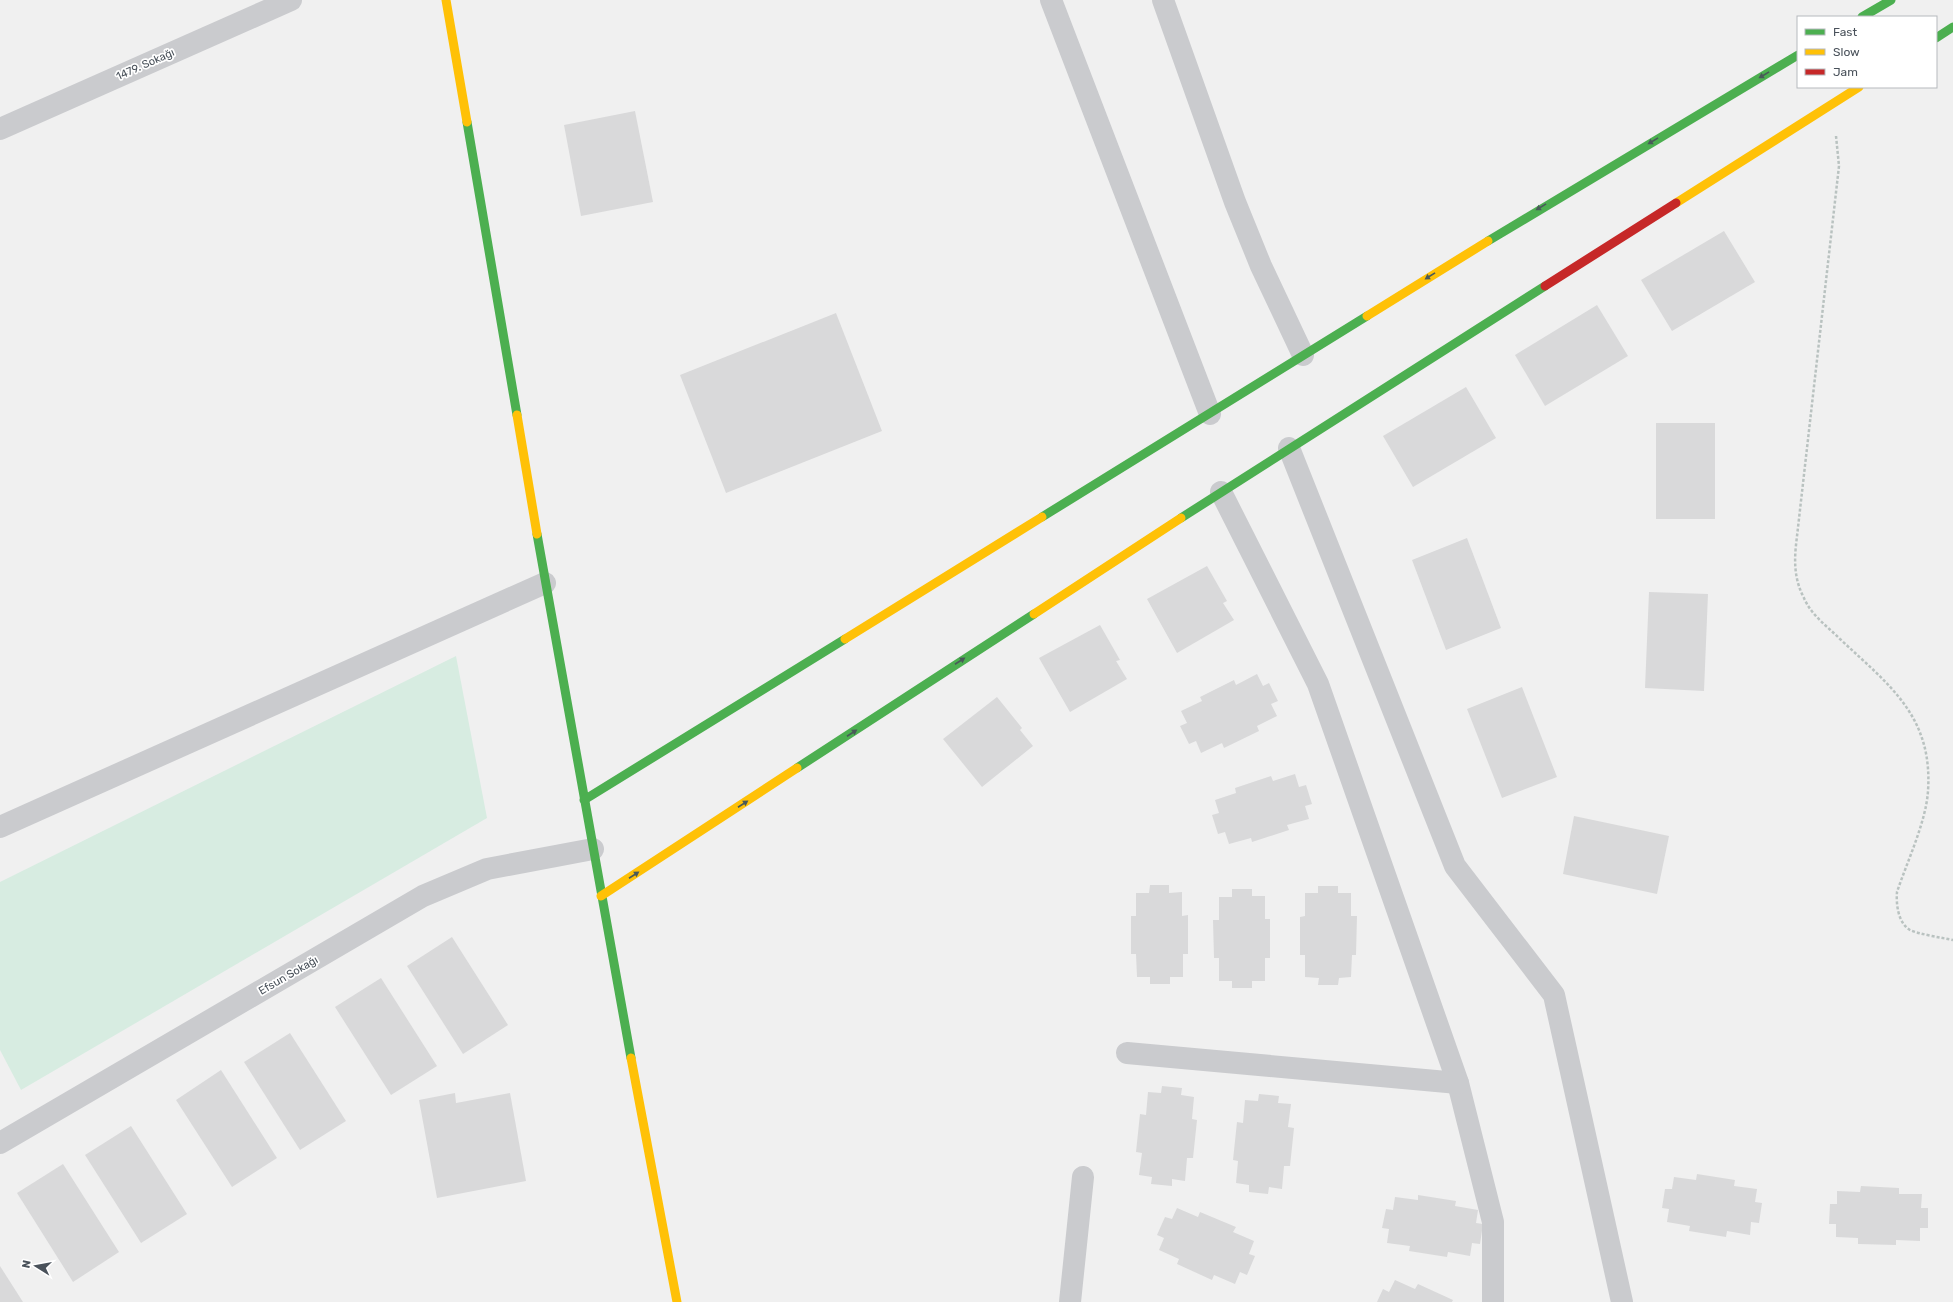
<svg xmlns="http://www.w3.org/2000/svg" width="1953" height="1302" font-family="Rubik,sans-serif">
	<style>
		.green { fill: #d7ece1 }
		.building { fill: #d9d9da }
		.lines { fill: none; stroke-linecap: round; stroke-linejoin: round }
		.path { stroke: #b9c2c0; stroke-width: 2.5; stroke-dasharray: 3 2; stroke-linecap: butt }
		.street { stroke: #cacbce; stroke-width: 22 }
		.fast { stroke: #4caf50; stroke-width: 9 }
		.slow { stroke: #ffc107; stroke-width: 9 }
		.jam { stroke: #c62828; stroke-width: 9 }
		.oneway { fill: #495a59 }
		.labels { text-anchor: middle; stroke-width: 3.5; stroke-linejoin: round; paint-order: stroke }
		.street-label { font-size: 11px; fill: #49515a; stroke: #fff }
	</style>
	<rect width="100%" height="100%" fill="#f0f0f0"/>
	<!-- green -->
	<polygon class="green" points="456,656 487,818 21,1090 0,1050 0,882"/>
	<!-- building -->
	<g class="building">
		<polygon points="635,111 653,202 581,216 564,125"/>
		<polygon points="1724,231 1755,282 1672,331 1641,280"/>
		<polygon points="1597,305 1628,356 1545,406 1515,355"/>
		<polygon points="836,313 882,431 726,493 680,375"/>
		<polygon points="1466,387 1496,438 1413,487 1383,436"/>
		<rect x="1656" y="423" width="59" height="96"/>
		<polygon points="1467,538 1501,628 1446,650 1412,560"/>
		<polygon points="1207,566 1227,601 1223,603 1234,620 1177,653 1147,599"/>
		<polygon points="1649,592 1708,594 1704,691 1645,688"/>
		<polygon points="1100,625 1120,660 1116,661 1127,679 1070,712 1039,658"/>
		<polygon points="1257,674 1263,686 1269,683 1278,701 1271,704 1277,716 1257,726 1259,731 1224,748 1222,743 1201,753 1196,741 1189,744 1180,726 1187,723 1181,711 1202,701 1200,697 1234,680 1236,685"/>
		<polygon points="1522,687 1557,777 1502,798 1467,709"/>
		<polygon points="997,697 1022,728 1020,730 1033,746 982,787 943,739"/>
		<polygon points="1295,774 1299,787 1306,785 1312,804 1305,806 1309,819 1287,825 1289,830 1252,842 1251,838 1229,844 1225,832 1218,834 1212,815 1219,813 1215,800 1236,793 1235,788 1271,776 1273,781"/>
		<polygon points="1574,816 1669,836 1657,894 1563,874"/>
		<polygon points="1150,885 1169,885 1169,893 1182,892 1182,916 1188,915 1188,954 1183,954 1183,977 1170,977 1170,984 1150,984 1150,977 1137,977 1136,954 1131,954 1131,916 1136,916 1136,893 1149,893"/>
		<polygon points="1318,886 1338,886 1338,893 1351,893 1351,916 1357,916 1356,955 1352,955 1351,977 1339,978 1338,985 1318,985 1319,978 1305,977 1305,955 1300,955 1300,917 1305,916 1305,893 1318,893"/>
		<polygon points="1232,889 1252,889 1252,896 1265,896 1265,919 1270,919 1270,958 1265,958 1265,981 1252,981 1252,988 1232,988 1232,981 1219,981 1219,958 1214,958 1213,920 1219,920 1219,897 1232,897"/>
		<polygon points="452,937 508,1025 463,1054 407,966"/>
		<polygon points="381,978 437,1066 391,1095 335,1007"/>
		<polygon points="290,1033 346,1121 300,1150 244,1062"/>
		<polygon points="221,1070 277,1158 232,1187 176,1100"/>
		<polygon points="1162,1086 1182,1088 1181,1095 1194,1097 1192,1119 1197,1120 1193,1158 1187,1158 1185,1181 1172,1179 1172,1186 1151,1184 1152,1177 1139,1175 1142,1153 1136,1152 1140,1114 1146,1115 1148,1092 1161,1093"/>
		<polygon points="455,1093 456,1103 510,1093 526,1181 437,1198 419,1100"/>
		<polygon points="1259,1094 1279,1096 1278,1103 1291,1104 1288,1127 1294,1128 1290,1166 1284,1166 1282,1189 1269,1187 1268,1194 1249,1192 1249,1185 1236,1183 1238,1161 1233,1160 1237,1122 1243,1123 1245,1100 1258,1101"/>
		<polygon points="131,1126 187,1214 141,1243 85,1155"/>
		<polygon points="63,1164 119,1252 73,1282 17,1193"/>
		<polygon points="1697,1174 1735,1180 1734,1186 1757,1189 1755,1202 1762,1203 1759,1223 1751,1222 1750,1235 1727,1231 1726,1237 1689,1231 1690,1226 1667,1222 1669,1209 1662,1208 1665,1189 1672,1189 1674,1177 1696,1180"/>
		<polygon points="1861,1186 1899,1188 1899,1194 1922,1194 1921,1208 1928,1208 1928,1228 1920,1228 1920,1241 1896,1240 1896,1245 1858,1244 1858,1238 1836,1237 1836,1224 1829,1224 1830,1204 1837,1204 1837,1191 1860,1192"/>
		<polygon points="1418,1195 1456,1201 1455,1206 1478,1210 1476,1223 1483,1224 1480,1244 1472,1243 1470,1256 1448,1252 1447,1257 1409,1251 1410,1246 1387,1243 1389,1229 1382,1228 1386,1209 1393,1210 1395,1197 1418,1200"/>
		<polygon points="1177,1208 1198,1217 1200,1212 1236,1227 1233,1232 1254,1241 1249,1254 1255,1256 1247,1275 1240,1272 1235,1284 1214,1275 1212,1280 1177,1264 1179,1259 1159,1250 1164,1238 1157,1235 1165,1217 1172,1219"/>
		<polygon points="0,1266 23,1302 0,1302"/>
		<polygon points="1395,1280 1415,1289 1418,1284 1453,1300 1452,1302 1377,1302 1383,1289 1389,1292"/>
	</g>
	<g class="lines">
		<!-- path -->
		<path class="path" d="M1836,136L1839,166L1796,545C1794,564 1795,581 1804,598C1811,615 1827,626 1840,639C1889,685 1933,716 1928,791C1926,822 1907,862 1897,892C1896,904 1898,923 1910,930C1918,934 1943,938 1953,940"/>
		<!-- street -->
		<g class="street">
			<polyline points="1051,0 1210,414"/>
			<polyline points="1163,0 1235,202 1261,266 1303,355"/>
			<polyline points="0,129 291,0"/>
			<polyline points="1289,448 1455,866 1554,995 1622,1302"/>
			<polyline points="1221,492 1318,684 1458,1083 1493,1222 1493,1302"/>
			<polyline points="0,827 545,583"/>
			<polyline points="1127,1053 1458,1083"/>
			<polyline points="0,1143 423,896 487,869 593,849"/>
			<polyline points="1070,1302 1083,1177"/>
		</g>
		<!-- fast -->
		<g class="fast">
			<polyline points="1862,17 1891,0"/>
			<polyline points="1936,38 1953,27"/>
			<polyline points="467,122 517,415"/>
			<polyline points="1488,241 1798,55"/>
			<polyline points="1042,517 1367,316"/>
			<polyline points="1181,518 1545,286"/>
			<polyline points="537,534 631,1058"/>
			<polyline points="797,768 1034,614"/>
			<polyline points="584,800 845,639"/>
		</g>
		<!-- slow -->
		<g class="slow">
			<polyline points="446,0 467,122"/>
			<polyline points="1676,203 1859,87"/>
			<polyline points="1367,316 1488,241"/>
			<polyline points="517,415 537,534"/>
			<polyline points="1034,614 1181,518"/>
			<polyline points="845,639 1042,517"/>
			<polyline points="601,896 797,768"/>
			<polyline points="631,1058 677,1302"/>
		</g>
		<!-- jam -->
		<polyline class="jam" points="1545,286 1676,203"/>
	</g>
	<!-- one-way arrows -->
	<defs><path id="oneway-solid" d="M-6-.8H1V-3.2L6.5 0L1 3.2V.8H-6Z"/></defs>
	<g class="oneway">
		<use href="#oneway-solid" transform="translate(1764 75) rotate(149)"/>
		<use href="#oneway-solid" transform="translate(1653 141) rotate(149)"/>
		<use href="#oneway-solid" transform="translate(1541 207) rotate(149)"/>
		<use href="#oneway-solid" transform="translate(1430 276) rotate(148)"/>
		<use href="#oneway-solid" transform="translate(960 661) rotate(-33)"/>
		<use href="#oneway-solid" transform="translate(852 733) rotate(-33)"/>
		<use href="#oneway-solid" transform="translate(743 804) rotate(-33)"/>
		<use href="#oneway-solid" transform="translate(634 875) rotate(-33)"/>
	</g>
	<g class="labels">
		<!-- street labels -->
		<g class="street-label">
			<text transform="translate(145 64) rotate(-24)" y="4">1479. Sokağı</text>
			<text transform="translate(288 975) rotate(-30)" y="4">Efsun Sokağı</text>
		</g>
	</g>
	<!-- legend -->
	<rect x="1797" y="16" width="140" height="72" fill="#ffffff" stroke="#b6b9bd"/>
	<rect x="1805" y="29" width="20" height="6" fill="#4caf50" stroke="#b6b9bd"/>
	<text x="1833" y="36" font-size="12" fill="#49515a">Fast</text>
	<rect x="1805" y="49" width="20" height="6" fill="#ffc107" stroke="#b6b9bd"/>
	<text x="1833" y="56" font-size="12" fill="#49515a">Slow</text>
	<rect x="1805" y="69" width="20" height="6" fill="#c62828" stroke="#b6b9bd"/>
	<text x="1833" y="76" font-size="12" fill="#49515a">Jam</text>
	<!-- north arrow -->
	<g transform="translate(36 1266) rotate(281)" stroke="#ffffff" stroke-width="3" paint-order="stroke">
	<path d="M0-3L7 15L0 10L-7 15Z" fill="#49515a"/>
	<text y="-6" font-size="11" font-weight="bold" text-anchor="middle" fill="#49515a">N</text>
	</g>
</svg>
